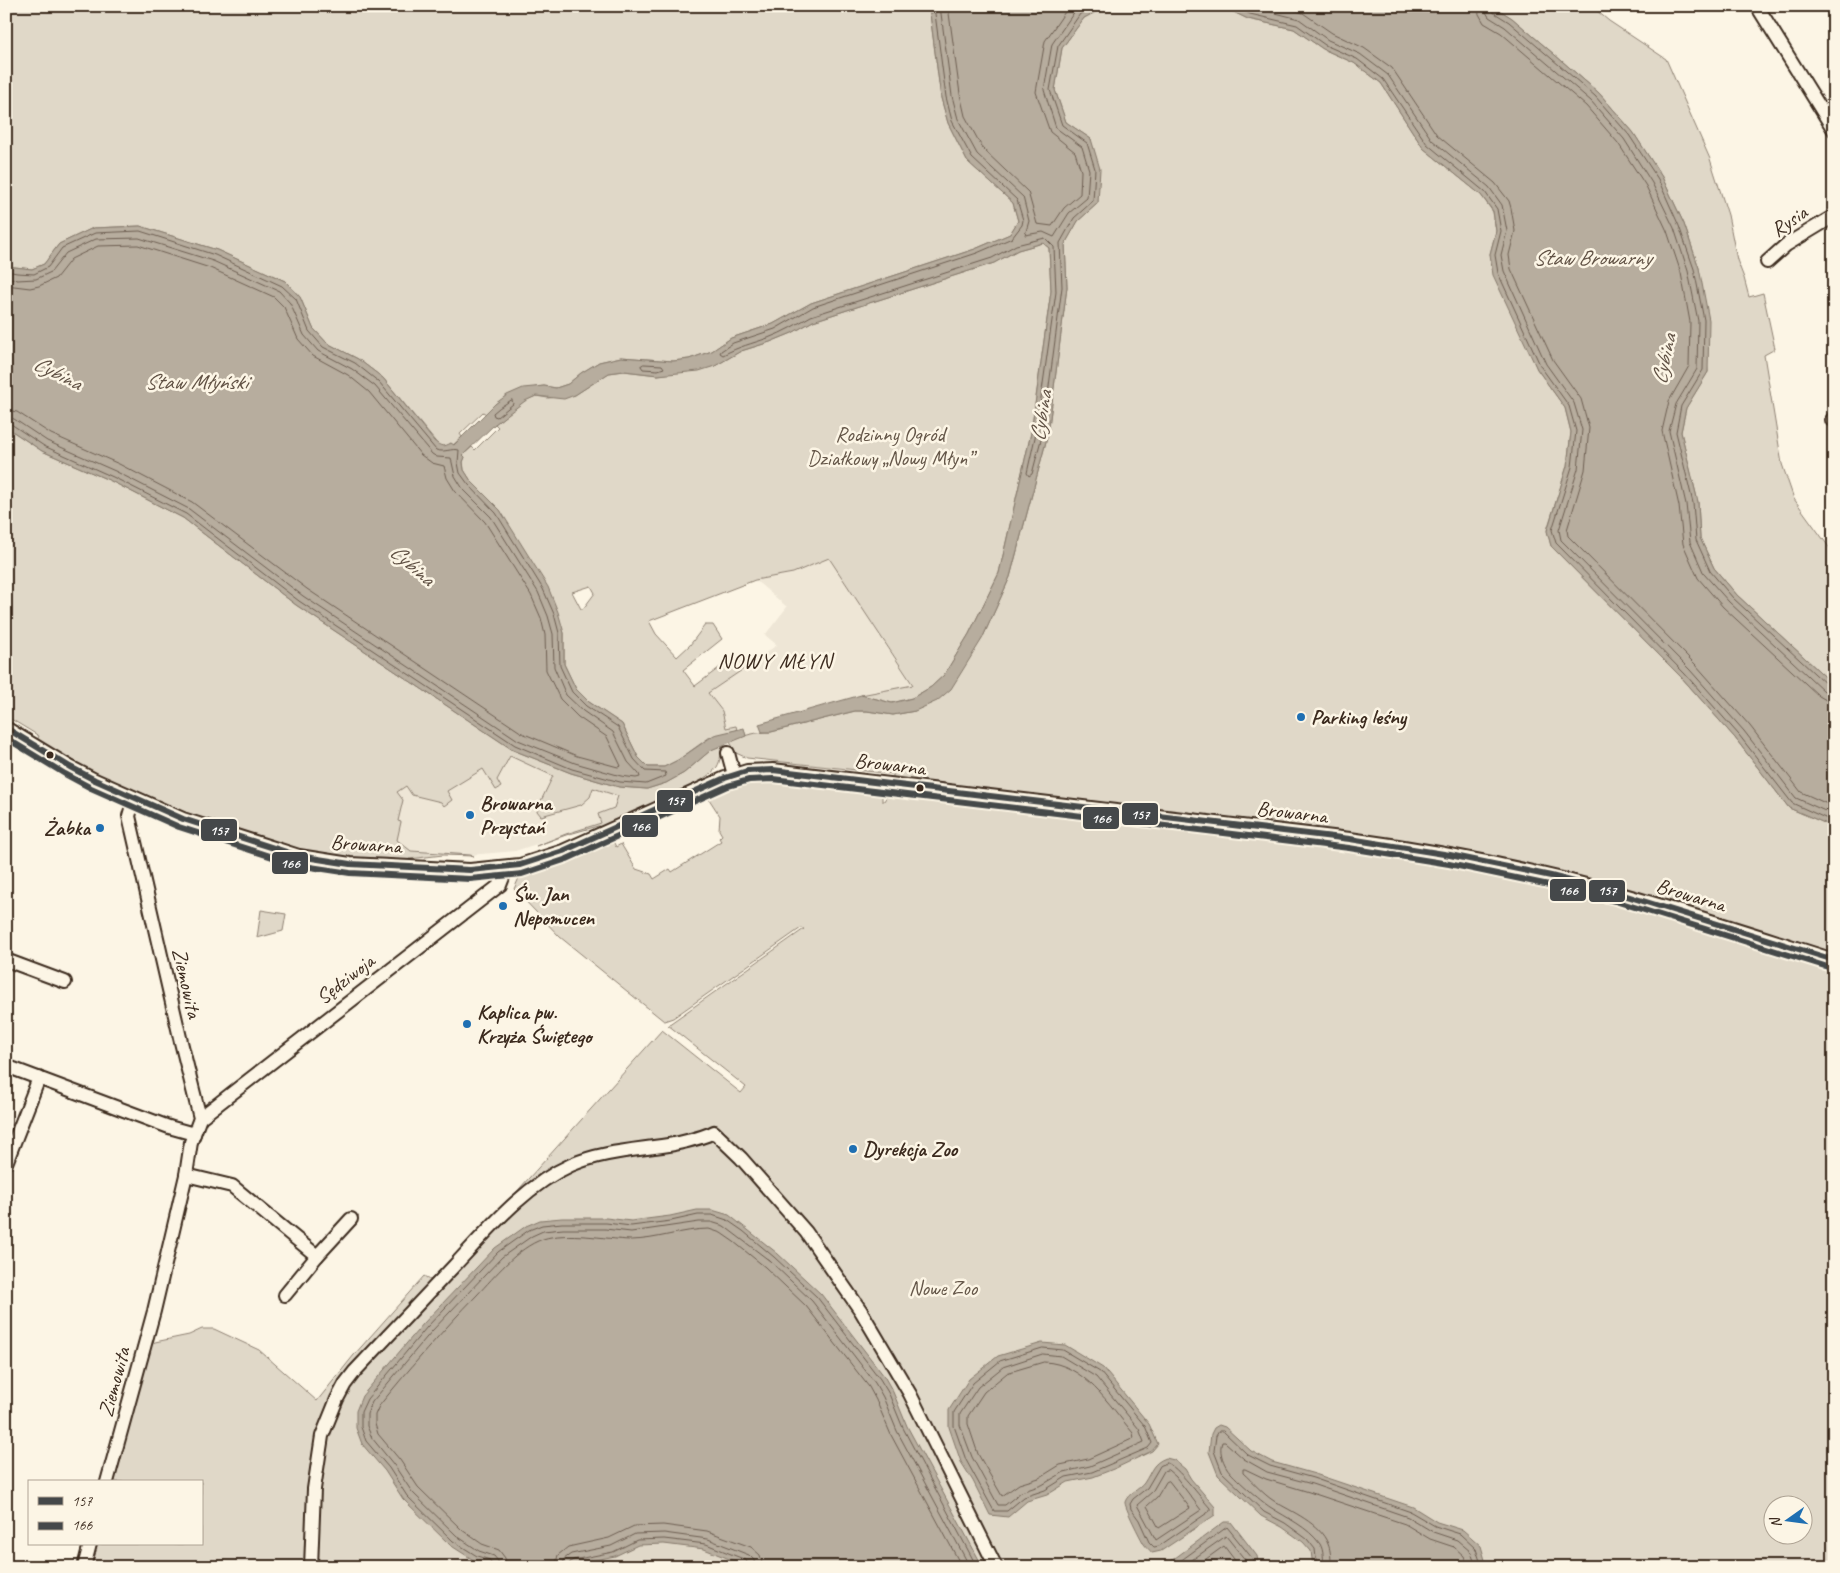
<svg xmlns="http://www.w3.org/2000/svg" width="1840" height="1573" font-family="Caveat,sans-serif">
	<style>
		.built { fill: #eee6d6 }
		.green { fill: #e0d8c8; stroke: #8e8173; fill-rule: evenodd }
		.water { fill: #b7ad9e; stroke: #85796b }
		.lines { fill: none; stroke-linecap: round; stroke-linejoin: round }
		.shore { stroke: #6d5e51; stroke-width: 1 }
		.minor-casing { stroke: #3b2a1e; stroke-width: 16 }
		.minor { stroke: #fcf5e5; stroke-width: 12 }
		.bus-1-casing { stroke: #fcf5e5; stroke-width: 10 }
		.bus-2-casing { stroke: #fcf5e5; stroke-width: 10 }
		.bus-1 { stroke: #45484a; stroke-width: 6 }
		.bus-2 { stroke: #45484a; stroke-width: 6 }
		.poi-dot { fill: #1f6fb2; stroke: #fcf5e5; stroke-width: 2 }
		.bus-dot { fill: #3b2a1e; stroke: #fcf5e5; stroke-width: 2 }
		.labels { text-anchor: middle; stroke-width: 5; stroke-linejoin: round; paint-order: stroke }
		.street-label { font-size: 21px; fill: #3b2a1e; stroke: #fcf5e5 }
		.park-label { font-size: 21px; fill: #645648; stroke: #fcf5e5 }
		.poi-label { font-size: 21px; font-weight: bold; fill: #3b2a1e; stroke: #fcf5e5; text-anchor: start }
		.water-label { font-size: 22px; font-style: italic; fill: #605144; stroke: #fcf5e5 }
		.neighbourhood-label { font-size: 22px; letter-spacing: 1px; fill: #3b2a1e; stroke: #fcf5e5 }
		.line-badge { stroke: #fcf5e5; stroke-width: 2 }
		.badge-label { font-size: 14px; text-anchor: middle; font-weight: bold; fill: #fff }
	</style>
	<rect width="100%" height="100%" fill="#fcf5e5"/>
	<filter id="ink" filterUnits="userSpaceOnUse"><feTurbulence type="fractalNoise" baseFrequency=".02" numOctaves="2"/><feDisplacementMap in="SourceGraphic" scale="10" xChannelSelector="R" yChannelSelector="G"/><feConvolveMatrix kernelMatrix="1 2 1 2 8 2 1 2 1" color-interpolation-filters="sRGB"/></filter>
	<g filter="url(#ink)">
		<!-- built -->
		<g class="built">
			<polygon points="829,557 913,686 861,695 760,724 762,732 746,736 744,728 737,730 735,726 726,729 722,711 708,693 777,645 765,635 787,607 755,580 793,573"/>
			<polygon points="266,640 619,794 614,808 598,814 601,823 515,851 470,855 395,850 280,725 278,687"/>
		</g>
		<!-- green -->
		<g class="green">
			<polygon points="6,6 929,6 941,98 948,123 967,161 1013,203 1018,221 1010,234 975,249 811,303 773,324 731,338 712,351 689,359 673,361 621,357 599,362 581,373 568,384 556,388 544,386 523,389 507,396 495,404 486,414 483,412 460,434 462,437 453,445 451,443 446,447 439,446 383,378 358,359 327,343 313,328 300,297 285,281 217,250 140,226 93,228 59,244 44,264 32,269 6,266"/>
			<path d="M1107,6H1221L1248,19L1294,29L1323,49L1354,63L1381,83L1423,148L1481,195L1493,212L1496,231L1490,254L1537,369L1565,408L1571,432L1567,466L1547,530L1551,546L1682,678L1735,738L1789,808L1834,827V953L1616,886L1549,870L893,778V774L747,758L736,753L730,742C742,735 758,732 771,732L855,711H867L893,715L915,711L982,639L1010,577L1048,434L1067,287L1065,244L1078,221L1098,203L1091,139L1066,122L1055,90L1062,48L1084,18Z"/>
			<polygon points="1493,6 1591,6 1609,21 1666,59 1710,159 1728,215 1737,260 1744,278 1749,297 1763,293 1775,349 1764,355 1782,464 1794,499 1834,554 1834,685 1737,595 1714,568 1700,538 1698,502 1681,432 1686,408 1708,372 1699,268 1684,224 1662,177 1633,132 1599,93 1512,18"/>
			<path d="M1043,243L1049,248L1051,291L1031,433L999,573L969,634L944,675L931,687L912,698L892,703L861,695L913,685L829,558L793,573L755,580L649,621L656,634L677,657L690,645L705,625H713L722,639L683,670L695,686L735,656L748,666L708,693L722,711L726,728L736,726L737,730L710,737L678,760L664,767H648L638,757L622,724L589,702L576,689L564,664V633L500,510L471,481L464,470L463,462L465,457L463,455L472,447L475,450L498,427L495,424L524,401L536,396L548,398L575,395L609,373L624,371L658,375L715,366L741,351L770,342L792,333L813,321L994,263L1018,250ZM591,586L595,593L583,609H581L572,592Z"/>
			<path d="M6,427L42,451L111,481L183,518L296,605L513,750L571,773L619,787L647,789L666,783L684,773L711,750L722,744C721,752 721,760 717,767C705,785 626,816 602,827L598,826L566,835L536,846L566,834L601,823L598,814L614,808L618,796L593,788L590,797L581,805L541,816L537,811L538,807L553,776L510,756L497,780L501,787L496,790L483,769L447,791L452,800L444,806L441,802L412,795L406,786L397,792L403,800L398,821L401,822L397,840L411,851L470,855L474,856L443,855L409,859V861L331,856L293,848L253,836L176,810L104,778L37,740L39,736L6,716Z"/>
			<path d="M749,781H770L882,792V801H884L888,794L947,801L948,797L1342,844L1410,854L1479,867L1613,899L1834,967V1567H91L97,1544H201V1482H113L147,1347L155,1342L189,1335L202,1329H214L259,1350L317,1401L354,1355L424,1276L430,1280L476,1237L662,1030L741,1093L746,1087L668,1025L804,929L801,928L673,1018L664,1021L560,937L514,889L519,878L527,874L566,862L612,839L616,847L621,844L636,869L651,874L654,879L670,869L672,872L721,841L719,838L722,835L719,830L720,816L709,799ZM1772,1506H1802V1536H1772Z"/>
			<polygon points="261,910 286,914 283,931 257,938"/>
		</g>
		<!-- water -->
		<g class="water">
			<path d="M929,6H1107L1084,18L1062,48L1055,90L1066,122L1091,139L1100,169L1098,203L1078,221L1065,244L1067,287L1048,434L1010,577L982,639L951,689L937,701L915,711L893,715L867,711H855L771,732H762L759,724L861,695L892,703L912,698L931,687L944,675L969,634L999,573L1031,433L1051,291L1049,248L1043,243L1018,250L994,263L813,321L792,333L770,342L741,351L715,366L699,371L658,375L624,371L609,373L575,395L564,399L536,396L525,401L495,424L463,455L465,457L463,462L464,470L471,481L500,510L548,587L558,612L564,633V664L576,689L589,702L622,724L638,757L648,767H664L678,760L714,735L744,728L746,736L711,750L684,773L666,783L647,789L619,787L571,773L513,750L296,605L183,518L111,481L42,451L6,427V266L32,269L44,264L59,244L93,228L140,226L217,250L285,281L300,297L313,328L327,343L358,359L383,378L434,441C441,447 444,447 451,443L454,445L495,404L507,395L523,388L544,386L556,388L568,384L581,373L599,362L621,357L673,361L689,359L712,351L731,338L773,324L811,303L975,249L1010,234L1018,221L1013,203L967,161L948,123L941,98Z"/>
			<polygon points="1221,6 1493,6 1512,18 1599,93 1633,132 1662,177 1684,224 1699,268 1709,320 1708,372 1686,408 1681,432 1698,502 1700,538 1714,568 1737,595 1834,685 1834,827 1789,808 1735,738 1682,678 1551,546 1547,531 1567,466 1571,432 1565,408 1537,369 1493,275 1490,254 1496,231 1493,211 1481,195 1423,148 1381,83 1354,63 1323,49 1294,29 1248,19"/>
			<polygon points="697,1210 712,1210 729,1215 777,1253 821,1294 884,1376 893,1392 907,1426 983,1567 750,1567 704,1549 664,1544 638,1545 615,1556 562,1567 496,1567 475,1561 450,1545 403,1499 385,1471 362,1444 356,1428 356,1411 362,1396 423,1324 495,1248 526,1226 540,1220 562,1218 606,1218 631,1221 670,1216"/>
			<polygon points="1042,1343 1065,1345 1103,1368 1149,1424 1158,1444 1152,1451 1116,1468 1093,1477 1068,1482 1047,1495 1027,1501 1008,1517 990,1515 973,1481 961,1462 949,1427 949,1410 969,1379 998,1356"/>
			<polygon points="1219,1425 1225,1427 1251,1451 1272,1462 1315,1474 1413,1507 1437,1522 1463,1530 1481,1546 1487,1567 1313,1567 1311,1551 1303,1542 1282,1527 1261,1516 1218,1475 1209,1452 1211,1434 1214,1428"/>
			<path d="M1166,1458L1174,1460L1185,1469L1191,1479L1215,1507V1515L1161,1551L1152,1553C1150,1550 1146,1547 1144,1544C1141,1539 1124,1506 1125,1502C1128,1493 1139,1490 1144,1483C1152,1471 1152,1463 1166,1458Z"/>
			<polygon points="1224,1522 1231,1522 1257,1556 1259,1567 1166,1567 1171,1561"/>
		</g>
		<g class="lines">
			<!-- shore -->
			<g class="shore">
				<path d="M934,6L946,97L952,121L972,158L1017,200L1023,220L1022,225L1012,238L977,253L813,307L775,329L733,343L721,351L720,353L723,355C740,346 751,344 768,338C784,332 797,324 811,316L992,258L1016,245L1045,238L1054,247L1056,292L1036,433L1027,473L1029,476L1032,474L1043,432L1062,287L1060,243L1074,218L1093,201L1095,169L1087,143L1062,125L1050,90L1058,46L1080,14L1096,6"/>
				<polyline points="940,6 952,96 958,119 977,154 1023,197 1029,221 1025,235 1043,232 1054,237 1069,213 1087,198 1089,170 1082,147 1056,128 1044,90 1052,44 1075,11 1081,6"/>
				<polyline points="948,6 960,94 965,116 983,149 1028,192 1037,224 1052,226 1064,208 1080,194 1081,171 1075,152 1050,132 1036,92 1045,41 1069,6"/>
				<polyline points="1233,6 1250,14 1297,25 1325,45 1357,59 1383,79 1427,144 1485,192 1497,209 1501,231 1495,255 1498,273 1541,367 1569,406 1576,431 1572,467 1552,530 1556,543 1685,674 1739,735 1792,803 1834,822"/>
				<polyline points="1248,6 1299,19 1328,40 1360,54 1388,75 1432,140 1489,187 1502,205 1507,231 1501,255 1504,271 1546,364 1574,403 1582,430 1578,469 1559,530 1561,540 1690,670 1744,731 1796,798 1834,815"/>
				<polyline points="1278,6 1303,13 1332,33 1364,48 1392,68 1437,135 1495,183 1509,201 1511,208 1515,231 1509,255 1511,269 1553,360 1581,399 1589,428 1585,470 1567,530 1568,536 1696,665 1750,726 1801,792 1834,807"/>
				<polyline points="1477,6 1479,14 1484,23 1501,33 1586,106 1618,143 1646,186 1667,231 1681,273 1690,322 1689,366 1669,401 1662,431 1679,506 1683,544 1698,578 1723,607 1819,696 1826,700 1834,701"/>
				<polyline points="1485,6 1486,12 1489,17 1505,27 1591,101 1624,139 1652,183 1674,228 1688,271 1698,321 1697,369 1676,404 1669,431 1686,504 1690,542 1704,574 1729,602 1824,691 1834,694"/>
				<polyline points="1491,6 1493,12 1509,22 1595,96 1629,135 1658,179 1679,226 1694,269 1704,320 1703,370 1681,406 1676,432 1693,503 1696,540 1710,571 1733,598 1828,686 1834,688"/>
				<path d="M6,271L17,273L34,274L48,267L62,248L95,233L140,231L215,255L282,286L296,299L309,331L323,347L355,363L379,382L436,450C445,453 451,448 459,450L458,463L460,473L468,484L496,513L543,589L554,614L559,633L560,666L572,692L586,706L618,727L634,759L645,771L665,772L666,776L646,784L620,782L572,769L515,745L299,601L186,514L113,477L44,446L11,424L6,423"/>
				<polyline points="6,277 17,280 36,279 51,272 66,253 96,239 139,238 213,261 279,291 290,303 304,335 318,351 352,369 375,386 432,454 437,457 451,458 455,476 463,489 491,517 538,592 548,616 553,634 554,667 566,695 583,711 613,732 628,762 639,774 640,777 636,778 621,776 575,763 518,740 303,596 189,509 115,471 47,441 14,419 6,417"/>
				<polyline points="6,285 30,288 39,286 56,278 71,259 98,246 138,245 210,268 274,297 284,307 298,339 313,356 348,375 369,392 421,455 432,463 444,466 447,478 455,491 485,522 531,595 541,618 545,635 546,670 560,699 578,717 607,737 621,766 618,767 577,756 522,733 307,589 192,502 119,464 51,434 17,412 6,410"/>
				<polygon points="644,364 662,365 664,368 658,370 643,369 641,366"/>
				<polygon points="512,400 513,404 497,417 494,416 493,413 499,408"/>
				<polygon points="1043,1348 1063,1350 1100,1372 1145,1426 1152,1443 1148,1448 1092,1472 1066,1477 1045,1490 1024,1497 1007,1511 994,1511 966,1460 954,1426 954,1412 973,1383 1000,1361"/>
				<polygon points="1043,1354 1061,1356 1096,1377 1139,1429 1144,1442 1090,1466 1064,1472 1042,1485 1021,1492 1005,1505 998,1505 972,1457 960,1425 960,1414 978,1387 1003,1367"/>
				<path d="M1044,1362C1084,1363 1109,1405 1133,1433L1134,1438L1088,1459L1060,1465L1039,1478L1019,1484L1002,1496L978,1454L968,1424V1416L984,1392L1007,1373Z"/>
				<path d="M1167,1463C1177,1466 1201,1498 1210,1508V1511L1159,1546L1154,1547L1149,1542L1139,1520L1131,1509L1130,1504L1133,1499L1147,1488L1160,1466Z"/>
				<polygon points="1168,1470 1176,1477 1201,1510 1156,1540 1137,1505 1152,1492 1164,1471"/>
				<polygon points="1169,1481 1190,1508 1159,1528 1147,1506 1157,1497 1166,1482"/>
				<polyline points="492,1567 490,1560 477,1556 453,1541 407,1496 389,1468 366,1441 361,1427 361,1412 367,1399 427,1327 498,1252 529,1230 542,1225 562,1223 606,1223 631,1226 671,1221 698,1215 712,1215 727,1220 743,1231 774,1257 817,1297 880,1379 889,1394 903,1428 977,1567"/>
				<polyline points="499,1567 498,1561 494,1556 479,1551 457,1536 412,1492 394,1465 372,1438 367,1426 367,1414 372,1402 432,1331 502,1257 532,1236 543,1231 563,1229 605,1229 631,1232 699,1222 711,1222 724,1226 770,1261 812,1301 875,1383 883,1397 897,1431 970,1567"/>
				<path d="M506,1567L505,1558L499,1550L482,1544L462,1530L418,1487L400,1460L378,1434L375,1424V1415L379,1406C410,1368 442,1331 477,1295C495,1276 517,1248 543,1239C567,1231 605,1239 630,1240C657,1240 683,1229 709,1229L721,1233L734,1242L765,1267L806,1306L869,1387L876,1400L891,1435L962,1567"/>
				<polyline points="555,1567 558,1555 568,1547 609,1538 634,1526 663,1525 707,1531 751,1547 760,1555 763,1567"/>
				<polyline points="563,1567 564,1559 571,1554 611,1546 635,1534 664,1533 708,1539 749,1555 754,1560 755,1567"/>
				<polyline points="569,1567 570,1562 573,1560 613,1552 637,1540 664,1539 706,1544 746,1560 749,1567"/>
				<polyline points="1172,1567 1227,1527 1252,1558 1254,1567"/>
				<polyline points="1182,1567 1226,1536 1246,1561 1247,1567"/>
				<polyline points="1195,1567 1224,1546 1240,1567"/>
				<polyline points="1317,1567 1315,1549 1307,1539 1285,1523 1264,1512 1222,1472 1214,1451 1216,1436 1219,1431 1223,1431 1248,1455 1270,1466 1313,1478 1411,1512 1435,1526 1460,1534 1476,1549 1482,1567"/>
				<path d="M1324,1567C1323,1559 1324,1551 1320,1544C1308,1527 1287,1518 1270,1507C1262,1502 1232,1476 1227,1468C1222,1460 1219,1450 1222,1442H1225L1244,1459L1267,1472L1312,1484L1408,1517L1433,1532L1457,1540L1471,1552L1476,1567"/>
				<path d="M1331,1567C1331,1559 1331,1551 1328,1544C1320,1523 1292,1512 1274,1501C1263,1494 1253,1482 1243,1473V1469H1245L1266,1479L1309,1492L1405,1524L1430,1539L1454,1547L1464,1556L1468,1567"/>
			</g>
			<defs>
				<g id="minor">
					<polyline points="1757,6 1834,130"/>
					<polyline points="1767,262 1786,245 1834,216"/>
					<polyline points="1832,420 1834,418"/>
					<path d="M6,728L70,767L95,780L183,819L299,856L350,864L470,870L520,865L563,851L725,778L747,771L773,770L1350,839C1439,851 1529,869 1617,893C1689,913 1761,937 1834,960"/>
					<polyline points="728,753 734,775"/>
					<polyline points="6,960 65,982"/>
					<polyline points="6,1066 169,1127 194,1134"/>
					<polyline points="200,1118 500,885 507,867"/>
					<polyline points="6,1163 39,1078"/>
					<polyline points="186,1175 232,1186 317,1256 351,1219"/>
					<polyline points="285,1295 317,1256"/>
					<polyline points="107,1482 154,1311 186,1175 191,1142 200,1118 181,1042 129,816 134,799"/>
					<polyline points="84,1567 90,1544"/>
					<path d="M311,1567L314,1489L322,1436L337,1399L345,1384L355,1371C388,1336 421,1301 454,1266C488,1230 524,1186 571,1165C603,1151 640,1150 674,1144C688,1141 702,1138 714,1132L741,1158L806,1232L861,1311L910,1394L996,1567"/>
				</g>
			</defs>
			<!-- minor casing -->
			<use href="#minor" class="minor-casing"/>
			<!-- minor -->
			<use href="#minor" class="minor"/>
			<defs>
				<polyline id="bus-1" points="6,728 70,767 95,780 183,819 299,856 350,864 470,870 520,865 563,851 725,778 747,771 773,770 1350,839 1450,855 1551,876 1617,893 1834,960"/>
				<polyline id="bus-2" points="6,738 65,774 91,788 179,827 297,865 350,873 470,879 522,874 567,859 728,786 749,780 773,779 1349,848 1449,864 1549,885 1615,901 1831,968"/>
			</defs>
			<!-- bus-1 casing -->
			<use href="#bus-1" class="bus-1-casing"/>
			<!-- bus-2 casing -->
			<use href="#bus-2" class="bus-2-casing"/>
			<!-- bus-1 -->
			<use href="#bus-1" class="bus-1"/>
			<!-- bus-2 -->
			<use href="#bus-2" class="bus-2"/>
		</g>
	</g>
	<!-- markers -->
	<g class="poi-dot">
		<circle cx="1301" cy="717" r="5"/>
		<circle cx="470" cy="815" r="5"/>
		<circle cx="100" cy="828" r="5"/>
		<circle cx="503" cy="906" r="5"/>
		<circle cx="467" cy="1024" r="5"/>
		<circle cx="853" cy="1149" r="5"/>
	</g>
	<g class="bus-dot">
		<circle cx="50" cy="755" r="4.5"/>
		<circle cx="920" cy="788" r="4.5"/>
	</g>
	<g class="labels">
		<!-- street labels -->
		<g class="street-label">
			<text transform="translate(1789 221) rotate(-34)" y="7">Rysia</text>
			<text transform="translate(890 764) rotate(7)" y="7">Browarna</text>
			<text transform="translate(1292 812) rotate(7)" y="7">Browarna</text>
			<text transform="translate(366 844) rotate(4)" y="7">Browarna</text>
			<text transform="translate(1691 895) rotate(17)" y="7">Browarna</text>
			<text transform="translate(345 979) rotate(-38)" y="7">Sędziwoja</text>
			<text transform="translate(187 983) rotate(77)" y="7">Ziemowita</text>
			<text transform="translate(114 1382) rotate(-75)" y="7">Ziemowita</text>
		</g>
		<!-- park labels -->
		<g class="park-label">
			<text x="890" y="441">Rodzinny Ogród<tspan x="890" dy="24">Działkowy „Nowy Młyn”</tspan></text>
			<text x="943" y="1295">Nowe Zoo</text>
		</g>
		<!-- poi labels -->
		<g class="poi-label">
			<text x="1311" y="724">Parking leśny</text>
			<text x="480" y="810">Browarna<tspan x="480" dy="24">Przystań</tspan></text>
			<text x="90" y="835" text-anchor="end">Żabka</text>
			<text x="513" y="901">Św. Jan<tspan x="513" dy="24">Nepomucen</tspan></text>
			<text x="477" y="1019">Kaplica pw.<tspan x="477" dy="24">Krzyża Świętego</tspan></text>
			<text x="863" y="1156">Dyrekcja Zoo</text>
		</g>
		<!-- water labels -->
		<g class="water-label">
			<text x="1592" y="265">Staw Browarny</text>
			<text transform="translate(1663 359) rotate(-78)" y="8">Cybina</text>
			<text transform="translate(58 372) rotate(27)" y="8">Cybina</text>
			<text x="196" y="389">Staw Młyński</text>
			<text transform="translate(1040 416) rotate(-81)" y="8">Cybina</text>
			<text transform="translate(413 564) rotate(41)" y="8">Cybina</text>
		</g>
		<!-- neighbourhood labels -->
		<g class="neighbourhood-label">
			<text x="775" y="668">NOWY MŁYN</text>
		</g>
	</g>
	<g class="line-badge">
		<rect x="656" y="789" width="38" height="24" rx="5" fill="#45484a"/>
		<rect x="1121" y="802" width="38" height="24" rx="5" fill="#45484a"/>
		<rect x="1082" y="806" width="38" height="24" rx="5" fill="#45484a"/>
		<rect x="621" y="814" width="38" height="24" rx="5" fill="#45484a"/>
		<rect x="200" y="818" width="38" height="24" rx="5" fill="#45484a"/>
		<rect x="271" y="851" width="38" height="24" rx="5" fill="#45484a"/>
		<rect x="1549" y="878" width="38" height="24" rx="5" fill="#45484a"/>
		<rect x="1588" y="879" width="38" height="24" rx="5" fill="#45484a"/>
	</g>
	<g class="badge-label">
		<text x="675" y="805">157</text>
		<text x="1140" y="819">157</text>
		<text x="1101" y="823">166</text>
		<text x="640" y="831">166</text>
		<text x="219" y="835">157</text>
		<text x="290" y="868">166</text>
		<text x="1568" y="895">166</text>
		<text x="1607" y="895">157</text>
	</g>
	<!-- margin -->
	<rect width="1840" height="1573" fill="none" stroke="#fcf5e5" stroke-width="25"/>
	<rect x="12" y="12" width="1815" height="1548" fill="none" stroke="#3b2a1e" stroke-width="2" filter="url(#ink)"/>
	<!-- legend -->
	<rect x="28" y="1480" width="175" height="65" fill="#fcf5e5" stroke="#afa495"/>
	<rect x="38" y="1497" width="25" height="8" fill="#45484a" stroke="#afa495"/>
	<text x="72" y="1506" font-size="15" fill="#3b2a1e">157</text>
	<rect x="38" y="1522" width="25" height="8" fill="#45484a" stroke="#afa495"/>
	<text x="72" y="1530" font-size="15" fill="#3b2a1e">166</text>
	<!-- north arrow -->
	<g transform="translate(1788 1520) rotate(256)"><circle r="24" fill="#fcf5e5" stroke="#afa495"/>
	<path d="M0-4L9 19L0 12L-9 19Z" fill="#1f6fb2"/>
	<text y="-8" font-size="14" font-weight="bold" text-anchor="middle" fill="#3b2a1e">N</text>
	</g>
</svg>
